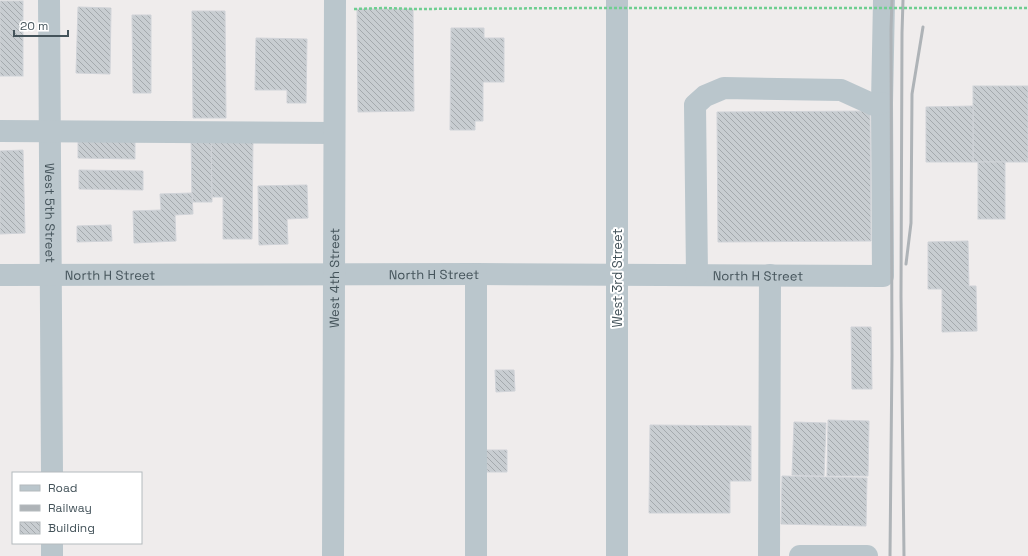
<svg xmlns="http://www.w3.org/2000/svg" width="1028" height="556" font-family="'Space Grotesk',sans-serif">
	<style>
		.building { fill: url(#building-back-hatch); stroke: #d0d3d8 }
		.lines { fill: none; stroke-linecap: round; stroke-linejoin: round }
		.path { stroke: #6fce91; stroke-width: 2.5; stroke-dasharray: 3 2; stroke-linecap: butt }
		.minor { stroke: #bac6cc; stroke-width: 22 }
		.rail { stroke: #aeb3b7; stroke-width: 3 }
		.path-bridge { stroke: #6fce91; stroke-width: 2.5; stroke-dasharray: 3 2; stroke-linecap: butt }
		.labels { text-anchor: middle; stroke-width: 4; stroke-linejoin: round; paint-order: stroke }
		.street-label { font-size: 13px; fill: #44535a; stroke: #fff }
	</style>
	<defs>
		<pattern id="building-back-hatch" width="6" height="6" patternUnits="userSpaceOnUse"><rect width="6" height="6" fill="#c8cdd1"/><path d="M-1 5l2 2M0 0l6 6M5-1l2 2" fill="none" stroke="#a4a9ad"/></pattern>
	</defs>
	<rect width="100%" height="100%" fill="#efecec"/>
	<!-- building -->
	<g class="building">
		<rect x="0" y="1" width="23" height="75"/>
		<polygon points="78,7 111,8 110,74 76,73"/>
		<polygon points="357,9 413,9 414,111 358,112"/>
		<polygon points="192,11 225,11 226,118 193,118"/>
		<polygon points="132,15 151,15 151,93 133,93"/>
		<polygon points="451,28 484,28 484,38 504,38 504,82 483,82 483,121 475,121 475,130 450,130"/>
		<polygon points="256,38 307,39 306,103 287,103 287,90 255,90"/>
		<rect x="973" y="86" width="55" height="76"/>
		<polygon points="973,106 973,162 926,162 926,107"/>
		<polygon points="870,111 871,241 718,242 717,112"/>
		<polygon points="78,135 135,136 135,159 78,158"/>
		<polygon points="253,136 252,239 223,239 223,197 212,197 211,137"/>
		<polygon points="191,137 211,137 212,202 192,202"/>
		<polygon points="23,150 25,233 0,234 0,151"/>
		<rect x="978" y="162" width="27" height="57"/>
		<polygon points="79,170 143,171 143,190 79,189"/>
		<polygon points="307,185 308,218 287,219 288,244 259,245 258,186"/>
		<polygon points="192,193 193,214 175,215 176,241 134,243 133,211 161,210 160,194"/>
		<polygon points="111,225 112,241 77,242 77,226"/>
		<polygon points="968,241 969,286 976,286 977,331 942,332 942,289 928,289 928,242"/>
		<polygon points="851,327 871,327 872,389 852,389"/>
		<polygon points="495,370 514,370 515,391 496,392"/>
		<polygon points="828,420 869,421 868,476 827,476"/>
		<polygon points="794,422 826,423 824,476 792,475"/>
		<polygon points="650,425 751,426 751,481 730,481 730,513 649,513"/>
		<polygon points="486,450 507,450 507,472 487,472"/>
		<polygon points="782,476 867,478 866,526 781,524"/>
	</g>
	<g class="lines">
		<!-- path -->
		<polyline class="path" points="354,9 384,8 413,9 594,8"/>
		<!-- minor -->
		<g class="minor">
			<path id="s1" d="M49,0L52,473"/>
			<polyline points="617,0 617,556"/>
			<polyline points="0,131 334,133"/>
			<path id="s2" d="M0,275L476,274L883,276L882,103L884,0"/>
			<polyline points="697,275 695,105 705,96 724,88 841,90 874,105 882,103"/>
			<polyline points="52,543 52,556"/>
			<path id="s3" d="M333,556L335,0"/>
			<polyline points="476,556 476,274"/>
			<polyline points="769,556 770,275"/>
			<polyline points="800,556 867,556"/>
		</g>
		<!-- rail -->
		<g class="rail">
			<polyline points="903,0 902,33 901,297 904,556"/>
			<polyline points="906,264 911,223 912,94 923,27"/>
			<polyline points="890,556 892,355 891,29 892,0"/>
		</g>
		<!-- path-bridge -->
		<polyline class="path-bridge" points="594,8 1028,8"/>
	</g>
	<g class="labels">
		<!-- street labels -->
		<g class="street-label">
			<text dy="5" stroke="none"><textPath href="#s1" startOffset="213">West 5th Street</textPath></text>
			<text dy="5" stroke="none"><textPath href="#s2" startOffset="434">North H Street</textPath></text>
			<text dy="5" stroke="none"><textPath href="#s2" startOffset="110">North H Street</textPath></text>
			<text dy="5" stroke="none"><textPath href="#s2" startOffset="758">North H Street</textPath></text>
			<text dy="5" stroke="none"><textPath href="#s3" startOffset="278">West 4th Street</textPath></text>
			<text transform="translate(617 278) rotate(-90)" y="5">West 3rd Street</text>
		</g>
	</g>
	<!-- legend -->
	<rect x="12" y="472" width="130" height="72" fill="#ffffff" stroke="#b4babd"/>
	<rect x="20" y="485" width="20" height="6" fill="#bac6cc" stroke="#b4babd"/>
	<text x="48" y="492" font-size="12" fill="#44535a">Road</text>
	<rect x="20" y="505" width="20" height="6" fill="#aeb3b7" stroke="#b4babd"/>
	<text x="48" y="512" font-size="12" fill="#44535a">Railway</text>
	<rect x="20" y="522" width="20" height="12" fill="url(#building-back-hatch)" stroke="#b4babd"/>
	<text x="48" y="532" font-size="12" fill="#44535a">Building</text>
	<!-- scale -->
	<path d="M14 30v6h54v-6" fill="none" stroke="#44535a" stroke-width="2"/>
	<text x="20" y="30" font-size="12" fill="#44535a" stroke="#ffffff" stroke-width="3" paint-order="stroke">20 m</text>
</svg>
